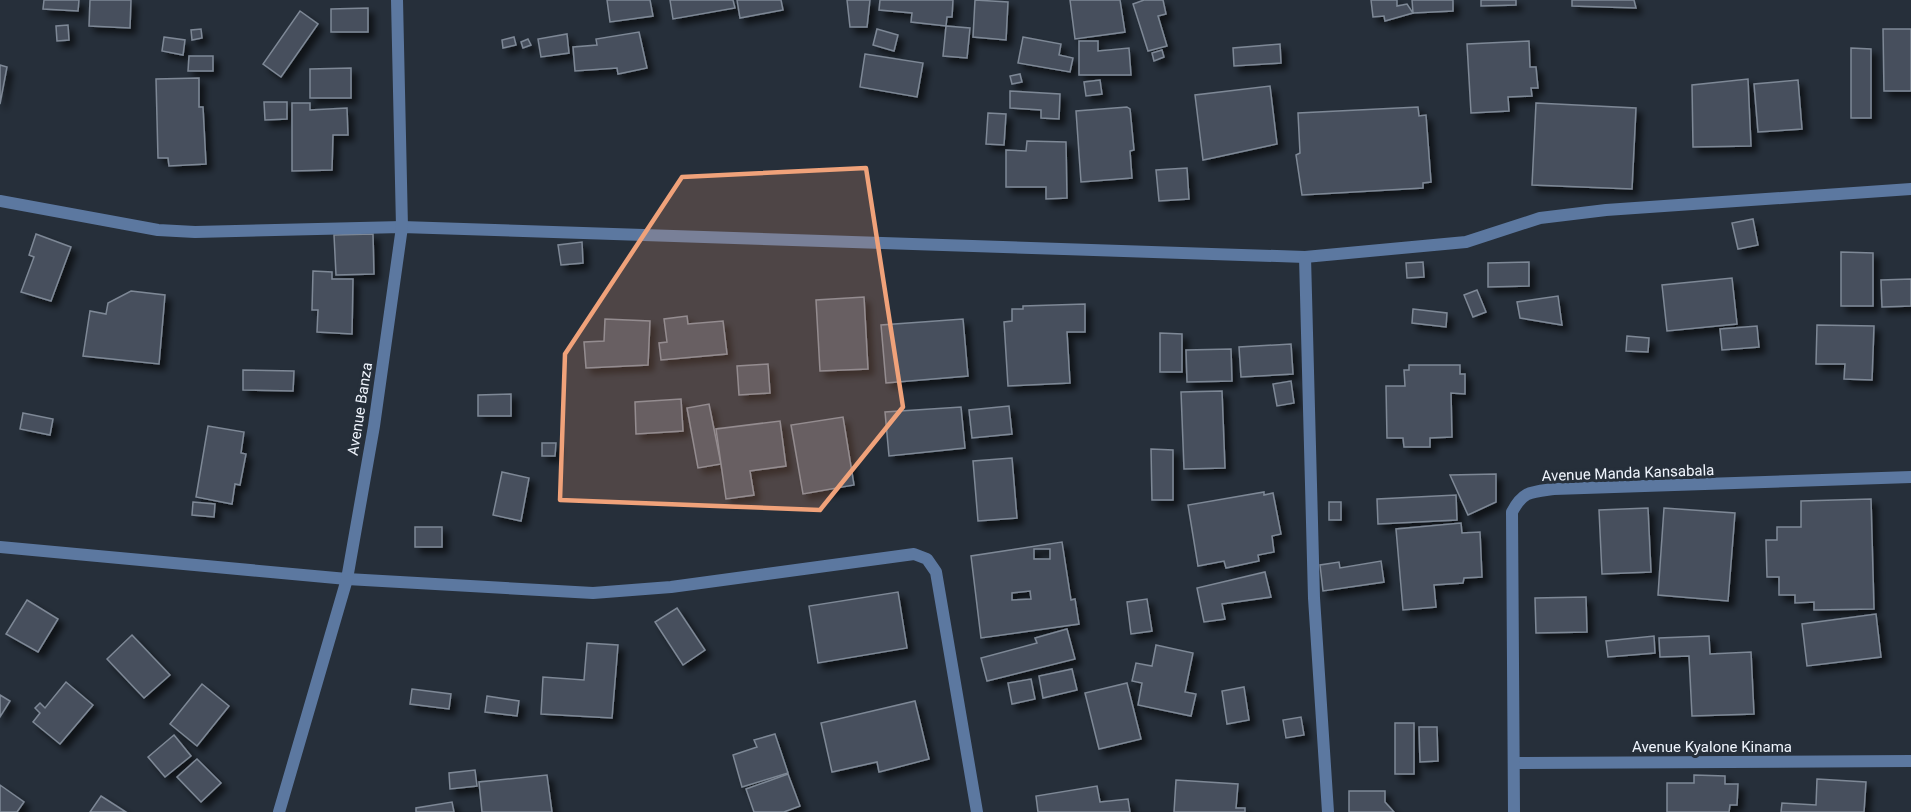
<svg xmlns="http://www.w3.org/2000/svg" width="1911" height="812" font-family="Roboto,sans-serif">
	<style>
		.building { fill: #47505d; stroke: #7e8896; stroke-width: 1.5; fill-rule: evenodd; filter: url(#shadow) }
		.lines { fill: none; stroke-linecap: round; stroke-linejoin: round }
		.minor { stroke: #5c78a0; stroke-width: 12 }
		.marked { fill: #f0a27a; fill-opacity: 0.2; stroke: #f0a27a; stroke-width: 4.5; stroke-linejoin: round }
		.labels { text-anchor: middle; stroke-width: 6; stroke-linejoin: round; paint-order: stroke }
		.street-label { font-size: 15px; fill: #eff4fc; stroke: #262f3a }
	</style>
	<defs>
		<filter id="shadow"><feDropShadow dx="5.5" dy="5.5" stdDeviation="3" flood-color="#0009"/></filter>
	</defs>
	<rect width="100%" height="100%" fill="#262f3a"/>
	<!-- building -->
	<g class="building">
		<polygon points="44,0 79,0 78,11 43,9"/>
		<polygon points="90,0 131,0 130,28 89,26"/>
		<polygon points="607,0 650,0 653,16 610,22"/>
		<polygon points="670,0 733,0 735,8 673,19"/>
		<polygon points="737,0 781,0 783,10 740,18"/>
		<polygon points="847,0 870,0 867,27 850,27"/>
		<polygon points="880,0 953,0 952,17 947,17 946,26 911,22 912,13 879,10"/>
		<polygon points="975,0 1008,2 1006,40 973,37"/>
		<polygon points="1070,0 1120,0 1125,32 1075,39"/>
		<polygon points="1144,0 1163,0 1166,14 1158,16 1167,46 1148,51 1133,4"/>
		<polygon points="1371,0 1397,0 1397,6 1407,4 1413,13 1385,21 1384,16 1373,17"/>
		<polygon points="1412,0 1453,0 1453,11 1413,13"/>
		<polygon points="1481,0 1516,0 1516,5 1481,6"/>
		<polygon points="1572,0 1634,0 1636,8 1572,6"/>
		<polygon points="368,8 368,32 331,32 331,9"/>
		<polygon points="300,11 318,24 281,77 263,64"/>
		<polygon points="68,25 69,40 57,41 56,26"/>
		<polygon points="946,26 970,28 967,58 943,56"/>
		<polygon points="201,29 202,38 192,40 191,30"/>
		<polygon points="877,29 898,35 894,51 873,45"/>
		<polygon points="1883,29 1911,29 1911,91 1884,91"/>
		<polygon points="639,32 647,68 618,74 617,68 575,71 573,47 597,45 596,39"/>
		<polygon points="567,34 569,53 541,57 538,39"/>
		<polygon points="164,37 185,40 183,55 162,51"/>
		<polygon points="514,37 516,45 503,48 502,40"/>
		<polygon points="1023,37 1061,44 1059,55 1073,58 1070,72 1018,63"/>
		<polygon points="528,39 531,45 523,48 521,42"/>
		<polygon points="1079,41 1098,41 1098,51 1129,48 1131,75 1079,75"/>
		<polygon points="1529,41 1530,67 1536,67 1538,88 1531,88 1532,96 1508,97 1509,111 1471,113 1467,44"/>
		<polygon points="1280,44 1281,63 1234,66 1233,48"/>
		<polygon points="1851,48 1871,49 1871,118 1851,118"/>
		<polygon points="1162,50 1164,57 1154,61 1152,53"/>
		<polygon points="865,54 923,63 917,97 860,87"/>
		<polygon points="189,56 213,56 213,71 188,71"/>
		<polygon points="0,65 7,67 0,104"/>
		<polygon points="351,68 351,98 310,98 310,69"/>
		<polygon points="1020,74 1022,82 1012,84 1010,76"/>
		<polygon points="199,78 199,107 203,107 206,164 169,166 168,158 158,158 156,79"/>
		<polygon points="1748,79 1751,146 1693,147 1692,85"/>
		<polygon points="1100,80 1102,94 1086,96 1084,82"/>
		<polygon points="1798,80 1802,129 1758,132 1754,84"/>
		<polygon points="1270,86 1277,144 1203,160 1195,95"/>
		<polygon points="1010,91 1060,94 1059,119 1041,118 1041,110 1010,108"/>
		<polygon points="264,102 287,102 287,119 265,120"/>
		<polygon points="292,103 310,103 310,110 347,108 348,135 333,135 332,170 292,171"/>
		<polygon points="1536,103 1636,108 1632,189 1532,185"/>
		<polygon points="1127,107 1130,109 1134,150 1130,151 1132,178 1081,182 1076,111"/>
		<polygon points="1418,107 1419,116 1426,115 1431,182 1423,183 1423,188 1302,195 1296,155 1300,153 1298,113"/>
		<polygon points="988,113 1006,114 1004,145 986,144"/>
		<polygon points="1027,141 1066,142 1067,198 1046,199 1046,187 1006,187 1006,150 1026,151"/>
		<polygon points="1187,168 1189,199 1159,201 1156,170"/>
		<polygon points="1753,219 1758,245 1738,249 1732,223"/>
		<polygon points="36,234 71,247 51,301 21,292 34,257 29,255"/>
		<polygon points="373,234 374,274 336,275 334,235"/>
		<polygon points="582,242 583,263 561,265 558,245"/>
		<polygon points="1841,252 1873,253 1873,306 1841,306"/>
		<polygon points="1423,262 1424,277 1407,278 1406,263"/>
		<polygon points="1529,262 1529,286 1488,287 1488,263"/>
		<polygon points="313,271 332,272 332,279 353,279 352,334 317,332 318,310 312,310"/>
		<polygon points="1732,278 1737,324 1667,331 1662,285"/>
		<polygon points="1911,279 1911,306 1882,307 1881,280"/>
		<polygon points="1477,290 1486,312 1473,317 1464,295"/>
		<polygon points="131,291 165,295 159,364 83,356 90,311 106,314 108,303"/>
		<polygon points="1558,296 1562,325 1520,318 1517,302"/>
		<polygon points="864,297 868,369 820,371 816,300"/>
		<polygon points="1085,304 1085,332 1067,332 1070,383 1008,386 1004,322 1012,321 1012,309 1023,309 1023,306"/>
		<polygon points="1413,309 1447,313 1446,327 1412,323"/>
		<polygon points="687,316 688,324 723,321 727,354 661,360 659,343 667,342 664,319"/>
		<polygon points="605,319 650,321 648,365 586,368 584,342 604,341"/>
		<polygon points="963,319 968,376 886,383 881,325"/>
		<polygon points="1817,325 1874,326 1872,380 1844,379 1845,364 1816,364"/>
		<polygon points="1757,326 1759,347 1722,350 1720,329"/>
		<polygon points="1160,333 1182,334 1182,372 1160,372"/>
		<polygon points="1627,336 1649,338 1648,352 1626,351"/>
		<polygon points="1291,344 1293,374 1241,377 1239,347"/>
		<polygon points="1231,349 1232,381 1187,382 1186,350"/>
		<polygon points="768,364 770,393 739,395 737,366"/>
		<polygon points="1409,365 1460,365 1460,374 1465,374 1465,394 1451,393 1452,437 1430,438 1430,447 1404,447 1403,438 1387,438 1386,386 1405,386 1404,370 1409,370"/>
		<polygon points="243,370 294,371 293,391 243,390"/>
		<polygon points="1291,381 1294,403 1277,406 1273,384"/>
		<polygon points="1222,391 1225,468 1184,469 1181,392"/>
		<polygon points="511,394 511,416 478,416 478,395"/>
		<polygon points="681,399 683,431 636,434 635,402"/>
		<polygon points="709,404 721,464 698,468 687,408"/>
		<polygon points="1009,406 1012,434 972,438 969,410"/>
		<polygon points="961,407 965,448 889,456 885,412"/>
		<polygon points="23,413 53,419 50,435 20,429"/>
		<polygon points="843,417 854,485 803,494 791,425"/>
		<polygon points="780,421 786,466 750,471 754,495 726,499 716,429"/>
		<polygon points="208,426 244,432 241,453 246,454 240,485 235,484 232,504 196,497"/>
		<polygon points="542,443 556,443 555,456 542,456"/>
		<polygon points="1151,449 1173,450 1173,500 1152,500"/>
		<polygon points="1012,458 1017,518 978,521 973,461"/>
		<polygon points="502,472 529,478 521,521 493,515"/>
		<polygon points="1496,474 1496,502 1468,515 1450,475"/>
		<polygon points="1264,492 1264,495 1273,493 1281,534 1272,536 1274,552 1258,555 1259,561 1226,568 1224,561 1198,566 1188,505"/>
		<polygon points="1456,495 1457,520 1378,524 1377,499"/>
		<polygon points="1871,499 1874,609 1814,610 1814,602 1795,603 1795,595 1779,595 1779,577 1767,577 1766,540 1777,540 1777,527 1801,527 1801,501"/>
		<polygon points="193,502 215,504 214,517 192,515"/>
		<rect x="1329" y="502" width="12" height="18"/>
		<polygon points="1648,508 1651,572 1602,574 1599,510"/>
		<polygon points="1664,508 1735,513 1728,601 1658,595"/>
		<polygon points="1461,523 1462,533 1480,532 1482,577 1464,578 1463,583 1434,585 1436,607 1403,610 1396,529"/>
		<rect x="415" y="527" width="27" height="20"/>
		<path d="M1062,542L1071,600L1075,599L1079,624L981,638L971,556ZM1034,549H1050V559H1034ZM1030,591L1031,599L1012,600V593Z"/>
		<polygon points="1381,561 1384,582 1323,591 1320,565 1339,562 1340,568"/>
		<polygon points="1265,572 1271,597 1222,604 1225,619 1204,622 1197,588"/>
		<polygon points="898,592 907,648 818,663 809,606"/>
		<polygon points="1586,597 1587,632 1536,633 1535,598"/>
		<polygon points="1147,599 1152,631 1131,634 1127,602"/>
		<polygon points="27,600 58,619 38,652 6,634"/>
		<polygon points="677,608 705,650 683,665 655,622"/>
		<polygon points="1876,614 1881,657 1807,666 1802,624"/>
		<polygon points="1067,629 1075,659 987,681 981,658 1037,643 1035,638"/>
		<polygon points="132,635 170,675 144,698 107,659"/>
		<polygon points="1654,636 1655,653 1608,657 1606,641"/>
		<polygon points="1709,636 1710,654 1751,652 1754,714 1692,716 1689,656 1660,657 1659,638"/>
		<polygon points="587,643 618,645 612,718 541,714 543,677 584,680"/>
		<polygon points="1156,645 1193,653 1185,692 1196,694 1191,716 1138,705 1142,683 1132,681 1136,663 1152,666"/>
		<polygon points="1072,669 1077,690 1043,698 1039,676"/>
		<polygon points="1031,679 1035,699 1012,704 1008,683"/>
		<polygon points="66,682 93,705 60,744 33,722 40,713 35,708 40,703 45,708"/>
		<polygon points="1127,683 1141,739 1099,749 1085,693"/>
		<polygon points="202,684 229,706 197,746 170,724"/>
		<polygon points="1244,687 1249,720 1227,724 1222,691"/>
		<polygon points="412,689 451,694 449,709 410,704"/>
		<polygon points="0,695 10,701 0,717"/>
		<polygon points="487,696 519,701 517,716 485,712"/>
		<polygon points="915,701 929,759 879,772 877,762 832,772 821,723"/>
		<polygon points="1301,717 1304,735 1286,738 1283,720"/>
		<rect x="1395" y="723" width="19" height="51"/>
		<polygon points="1419,727 1437,727 1438,761 1420,762"/>
		<polygon points="775,734 788,773 742,787 733,755 757,747 754,740"/>
		<polygon points="174,735 191,756 165,777 148,757"/>
		<polygon points="197,759 221,783 201,802 177,777"/>
		<polygon points="475,770 477,786 450,789 449,773"/>
		<polygon points="788,774 800,806 784,812 754,812 746,789"/>
		<polygon points="547,775 552,812 482,812 479,782"/>
		<polygon points="1694,775 1725,776 1725,784 1738,784 1737,805 1730,805 1729,812 1667,812 1667,783 1694,783"/>
		<polygon points="1817,779 1866,782 1864,812 1781,812 1782,803 1816,805"/>
		<polygon points="1176,780 1238,784 1236,808 1245,808 1245,812 1174,812"/>
		<polygon points="0,785 24,802 17,812 0,812"/>
		<polygon points="1097,786 1100,802 1128,799 1130,812 1038,812 1036,796"/>
		<polygon points="1349,791 1385,791 1385,802 1394,812 1349,812"/>
		<polygon points="101,796 126,812 90,812"/>
		<polygon points="452,802 454,812 416,812 416,808"/>
	</g>
	<g class="lines">
		<!-- minor -->
		<g class="minor">
			<polyline points="0,201 158,230 195,232 402,227 1305,257 1466,242 1540,218 1606,210 1911,189"/>
			<polyline points="1305,257 1314,598 1328,812"/>
			<polyline points="0,547 347,579 593,593 671,587 914,554 927,559 936,572 977,812"/>
			<polyline points="1514,763 1911,761"/>
			<polyline points="279,812 347,579 374,426 402,227 397,0"/>
			<path d="M1514,812L1512,512C1523,491 1531,492 1554,489L1911,477"/>
		</g>
	</g>
	<!-- marked area -->
	<path class="marked" d="M866,168L903,407L820,510L560,500L565,354L682,177Z"/>
	<g class="labels">
		<!-- street labels -->
		<g class="street-label">
			<text transform="translate(360 409) rotate(-81)" y="5">Avenue Banza</text>
			<text transform="translate(1628 473) rotate(-2)" y="5">Avenue Manda Kansabala</text>
			<text x="1712" y="752">Avenue Kyalone Kinama</text>
		</g>
	</g>
</svg>
